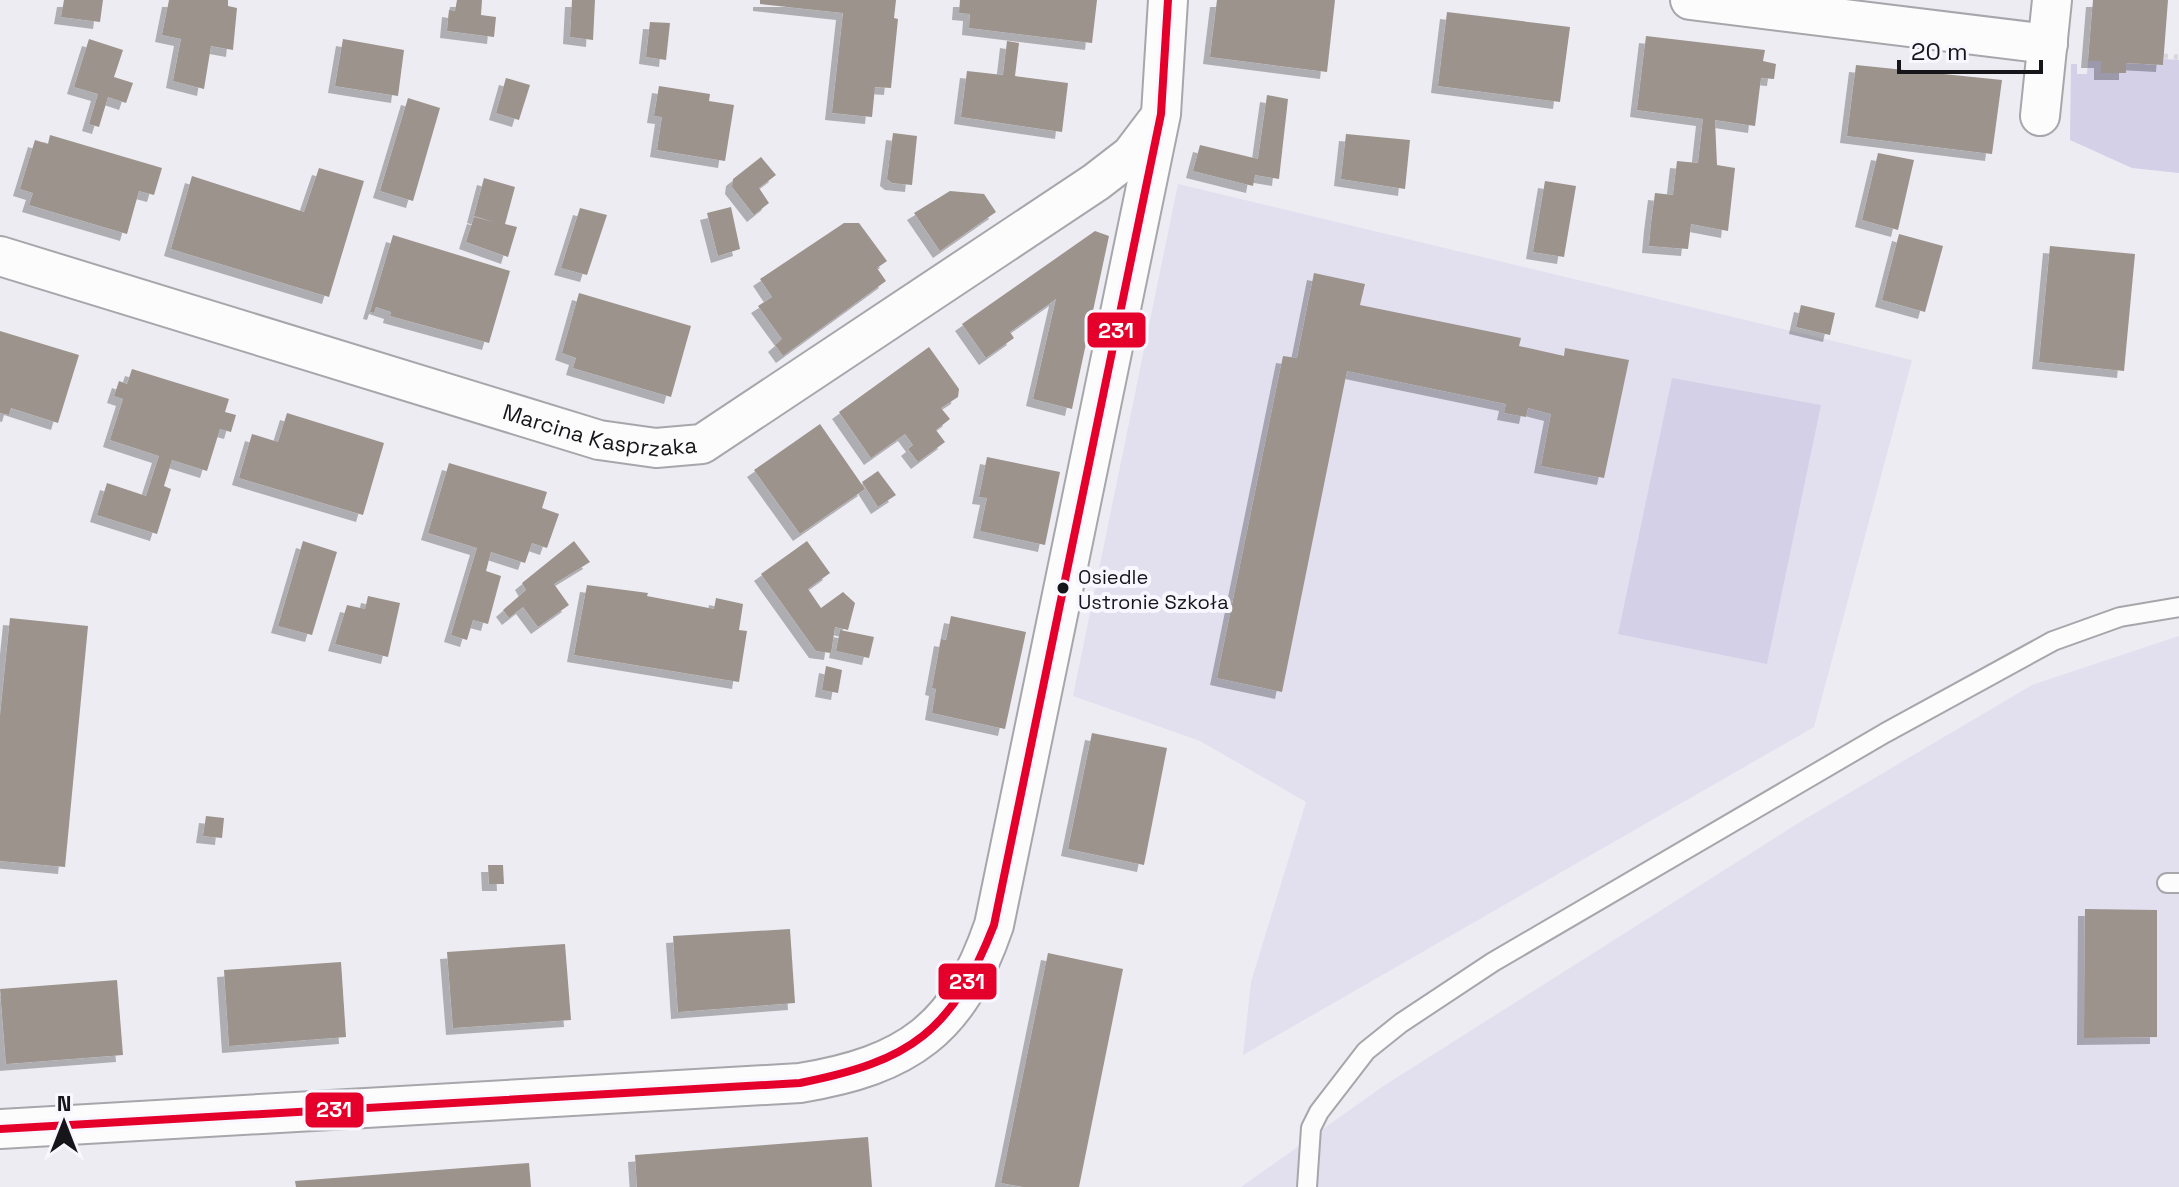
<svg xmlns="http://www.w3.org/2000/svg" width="2179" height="1187" font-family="'Space Grotesk',sans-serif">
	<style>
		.built { fill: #e2e0ee }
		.green { fill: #d3d0e8 }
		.building { fill: #9c938d; filter: url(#shadow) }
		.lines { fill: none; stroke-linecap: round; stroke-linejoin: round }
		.service-casing { stroke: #a6a6ab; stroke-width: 22 }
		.minor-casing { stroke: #a6a6ab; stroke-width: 42 }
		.path { stroke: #d8d8da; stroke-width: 5; stroke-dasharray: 4 6; stroke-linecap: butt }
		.service { stroke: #fcfcfd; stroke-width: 18 }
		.minor { stroke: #fcfcfd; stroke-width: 38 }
		.bus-1-casing { stroke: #f8f7ff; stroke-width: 14 }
		.bus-1 { stroke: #e4002b; stroke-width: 8 }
		.bus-dot { fill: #16161a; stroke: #f8f7ff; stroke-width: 3 }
		.labels { text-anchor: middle; stroke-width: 8; stroke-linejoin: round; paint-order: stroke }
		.bus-label { font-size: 20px; fill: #16161a; stroke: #f8f7ff; text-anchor: start }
		.street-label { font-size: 22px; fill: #16161a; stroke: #f8f7ff }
		.line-badge { stroke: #f8f7ff; stroke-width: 3 }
		.badge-label { font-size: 22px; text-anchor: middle; font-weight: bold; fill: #fff }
	</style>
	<defs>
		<filter id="shadow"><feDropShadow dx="-7" dy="7" stdDeviation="0" flood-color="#0004"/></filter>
	</defs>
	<rect width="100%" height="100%" fill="#edecf3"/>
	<!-- built -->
	<g class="built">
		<polygon points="1178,184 1912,360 1814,727 1243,1055 1251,982 1306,802 1200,741 1073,696"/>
		<polygon points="2179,636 2179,1187 1241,1187 1385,1085 1800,822 2032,685"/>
	</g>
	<!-- green -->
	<g class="green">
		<polygon points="2164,59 2179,60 2179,173 2132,168 2070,140 2071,64 2077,64 2077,74 2087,74 2088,61 2101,61 2101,73 2125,73 2126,63 2163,65"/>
		<polygon points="1672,378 1821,405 1767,664 1618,634"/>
	</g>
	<!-- building -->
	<g class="building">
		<polygon points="64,0 103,0 100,22 61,17"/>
		<polygon points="169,0 228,0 228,6 237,8 233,50 211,46 204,89 173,81 181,39 162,35"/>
		<polygon points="457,0 482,0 481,15 496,17 494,37 447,31 449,10 455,11"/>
		<polygon points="572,0 595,0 593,40 570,37"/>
		<polygon points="760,0 896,0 894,18 898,19 891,88 875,87 872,117 832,113 843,13 760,4"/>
		<polygon points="960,0 1097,0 1092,43 969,28 970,14 959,13"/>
		<polygon points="1217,0 1335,0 1327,72 1210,57"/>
		<polygon points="2093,0 2168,0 2163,65 2126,63 2126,73 2101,73 2101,61 2088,61"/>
		<polygon points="1447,12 1570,27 1560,102 1438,86"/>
		<polygon points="650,22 670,23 666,60 646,57"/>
		<polygon points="1646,36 1765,50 1763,61 1776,64 1774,79 1761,78 1755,126 1715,120 1717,165 1735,168 1728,231 1691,224 1688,249 1649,246 1651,224 1655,193 1673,195 1677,161 1698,163 1703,119 1637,110"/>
		<polygon points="89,39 123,50 114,77 133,83 126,103 108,97 99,127 89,124 98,94 74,87"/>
		<polygon points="343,39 404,50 398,96 335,86"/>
		<polygon points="1007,41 1019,43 1015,76 1068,83 1062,132 961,117 967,71 1003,75"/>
		<polygon points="1856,65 2002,80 1992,154 1847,136"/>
		<polygon points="506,78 530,85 519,120 496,113"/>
		<polygon points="659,86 710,94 709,101 734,105 725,161 657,150 662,117 654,116"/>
		<polygon points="1267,95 1288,99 1279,179 1255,175 1253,186 1193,171 1200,145 1258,159"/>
		<polygon points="408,98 440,108 413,201 380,191"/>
		<polygon points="893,133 917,136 912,185 892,183 887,179"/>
		<polygon points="1346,134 1410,140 1405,189 1341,179"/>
		<polygon points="50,135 162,168 154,195 139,191 127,234 29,205 33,193 20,189 35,140 48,144"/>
		<polygon points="1878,153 1914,160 1898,230 1862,220"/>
		<polygon points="761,157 776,175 759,188 769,203 754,215 732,187 733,179"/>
		<polygon points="319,168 364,181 329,297 171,249 192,176 304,212"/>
		<polygon points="484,178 515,187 505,224 517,227 508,257 466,242 474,217 494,222 474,216"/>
		<polygon points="1545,181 1576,186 1564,257 1533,252"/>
		<polygon points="950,191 984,194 996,212 940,251 914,213"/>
		<polygon points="731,207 740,249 718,256 707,213"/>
		<polygon points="580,208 607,215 587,275 561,268"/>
		<polygon points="844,223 859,223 887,261 877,268 886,281 783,356 775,345 782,339 758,306 772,297 760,279"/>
		<polygon points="1095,231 1109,236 1072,409 1033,399 1056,299 1010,332 1014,338 986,358 962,324"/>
		<polygon points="1899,234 1943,246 1925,312 1882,300"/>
		<polygon points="393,235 510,271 489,343 390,316 391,312 376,307 374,313 370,312"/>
		<polygon points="2050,246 2135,254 2124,371 2039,362"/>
		<polygon points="1314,273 1365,284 1360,305 1521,338 1519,346 1564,356 1565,348 1629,360 1604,478 1541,466 1551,414 1528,408 1526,417 1504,413 1506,404 1347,371 1282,692 1217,678 1283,356 1297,358"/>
		<polygon points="579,293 691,326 671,397 573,368 576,358 562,353"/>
		<polygon points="1801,305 1835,313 1830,335 1796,327"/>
		<polygon points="0,331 79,355 58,423 11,408 9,415 0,413"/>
		<polygon points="929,347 959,389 958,397 941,408 950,419 936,430 945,442 918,462 908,449 913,445 905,434 871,458 839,412"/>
		<polygon points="132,369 229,399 225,412 236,415 231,432 220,429 207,471 172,460 164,486 171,489 157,534 97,515 107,483 146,496 159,456 110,440 123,399 114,396 119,381 127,384"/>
		<polygon points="287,413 384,443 363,515 239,478 252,434 278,442"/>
		<polygon points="820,424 865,489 800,534 754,470"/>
		<polygon points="987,457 1060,472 1045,545 980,531 987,498 979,497"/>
		<polygon points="449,463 547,492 542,508 559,514 547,548 532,543 525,563 491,552 486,571 501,576 488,624 473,620 467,640 451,635 477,548 428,533"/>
		<polygon points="878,471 896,495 878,507 862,482"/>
		<polygon points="303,541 337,552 312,635 278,626"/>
		<polygon points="574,541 590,562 554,584 569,605 538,627 523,607 509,618 503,610 526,590 522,583"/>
		<polygon points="807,541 830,573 808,589 821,608 843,592 855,603 848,630 835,627 831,653 816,651 761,574"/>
		<polygon points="587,585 648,593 647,596 714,609 716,598 743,604 739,630 747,631 739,682 574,655"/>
		<polygon points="368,596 400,603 388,657 335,644 347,605 365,609"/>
		<polygon points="951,616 1026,632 1005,729 932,713 936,689 932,688 941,639 946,640"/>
		<polygon points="10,618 88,626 65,867 0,861 0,716"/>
		<polygon points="840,630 874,637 869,658 836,651"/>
		<polygon points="826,666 842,670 838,693 822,690"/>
		<polygon points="1092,733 1167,748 1144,865 1068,849"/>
		<polygon points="206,816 224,818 222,838 203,836"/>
		<polygon points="488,865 503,865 504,884 489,884"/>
		<polygon points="2085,909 2157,910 2157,1037 2084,1038"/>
		<polygon points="790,929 795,1003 678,1012 673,936"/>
		<polygon points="565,944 571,1020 453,1028 447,952"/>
		<polygon points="1048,953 1123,969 1079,1187 1023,1187 1001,1183"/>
		<polygon points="341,962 346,1037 229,1046 224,970"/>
		<polygon points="117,980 123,1055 6,1064 0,989"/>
		<polygon points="868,1137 872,1187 637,1187 635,1155"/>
		<polygon points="529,1163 531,1187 296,1187 295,1181"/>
	</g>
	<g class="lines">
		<defs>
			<g id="service">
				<polyline points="2167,883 2179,883"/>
				<polyline points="1307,1187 1311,1128 1319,1112 1366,1051 1401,1023 1493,962 1885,733 2053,641 2120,617 2179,607"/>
			</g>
			<g id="minor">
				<polyline points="1690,0 2048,44"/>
				<polyline points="2040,116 2052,0"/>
				<path id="s1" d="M0,256L599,440L656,448L702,444L1096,182L1131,155L1156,122"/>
				<path d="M0,1129L800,1083C908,1065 958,1030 994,925L1161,114L1168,0"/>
			</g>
		</defs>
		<!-- service casing -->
		<use href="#service" class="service-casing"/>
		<!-- minor casing -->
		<use href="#minor" class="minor-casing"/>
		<!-- path -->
		<polyline class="path" points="2164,56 2179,57"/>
		<!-- service -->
		<use href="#service" class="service"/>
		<!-- minor -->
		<use href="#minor" class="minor"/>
		<defs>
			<path id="bus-1" d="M0,1129L800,1083C911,1061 952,1032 994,925L1161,114L1168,0"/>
		</defs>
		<!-- bus-1 casing -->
		<use href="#bus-1" class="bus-1-casing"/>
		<!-- bus-1 -->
		<use href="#bus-1" class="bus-1"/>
	</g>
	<!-- markers -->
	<circle class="bus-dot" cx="1063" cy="588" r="7"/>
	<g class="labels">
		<!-- bus labels -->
		<g class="bus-label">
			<text x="1078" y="584">Osiedle<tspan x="1078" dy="25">Ustronie Szkoła</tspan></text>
		</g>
		<!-- street labels -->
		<g class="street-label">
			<text dy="8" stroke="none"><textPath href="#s1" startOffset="626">Marcina Kasprzaka</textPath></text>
		</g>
	</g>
	<g class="line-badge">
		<rect x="1086" y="311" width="61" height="38" rx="8" fill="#e4002b"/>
		<rect x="937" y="962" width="61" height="39" rx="8" fill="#e4002b"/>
		<rect x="304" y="1091" width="61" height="38" rx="8" fill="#e4002b"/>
	</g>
	<g class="badge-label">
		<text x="1116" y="338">231</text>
		<text x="967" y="989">231</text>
		<text x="334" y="1117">231</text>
	</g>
	<!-- north arrow -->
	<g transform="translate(64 1123)" stroke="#f8f7ff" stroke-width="6" paint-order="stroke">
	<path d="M0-6L14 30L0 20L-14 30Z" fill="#16161a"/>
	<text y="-12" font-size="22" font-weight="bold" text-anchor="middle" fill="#16161a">N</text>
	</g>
	<!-- scale -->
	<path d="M1899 60v12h142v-12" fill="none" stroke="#16161a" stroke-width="4"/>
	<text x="1911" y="60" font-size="24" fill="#16161a" stroke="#f8f7ff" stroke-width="6" paint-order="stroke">20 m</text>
</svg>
